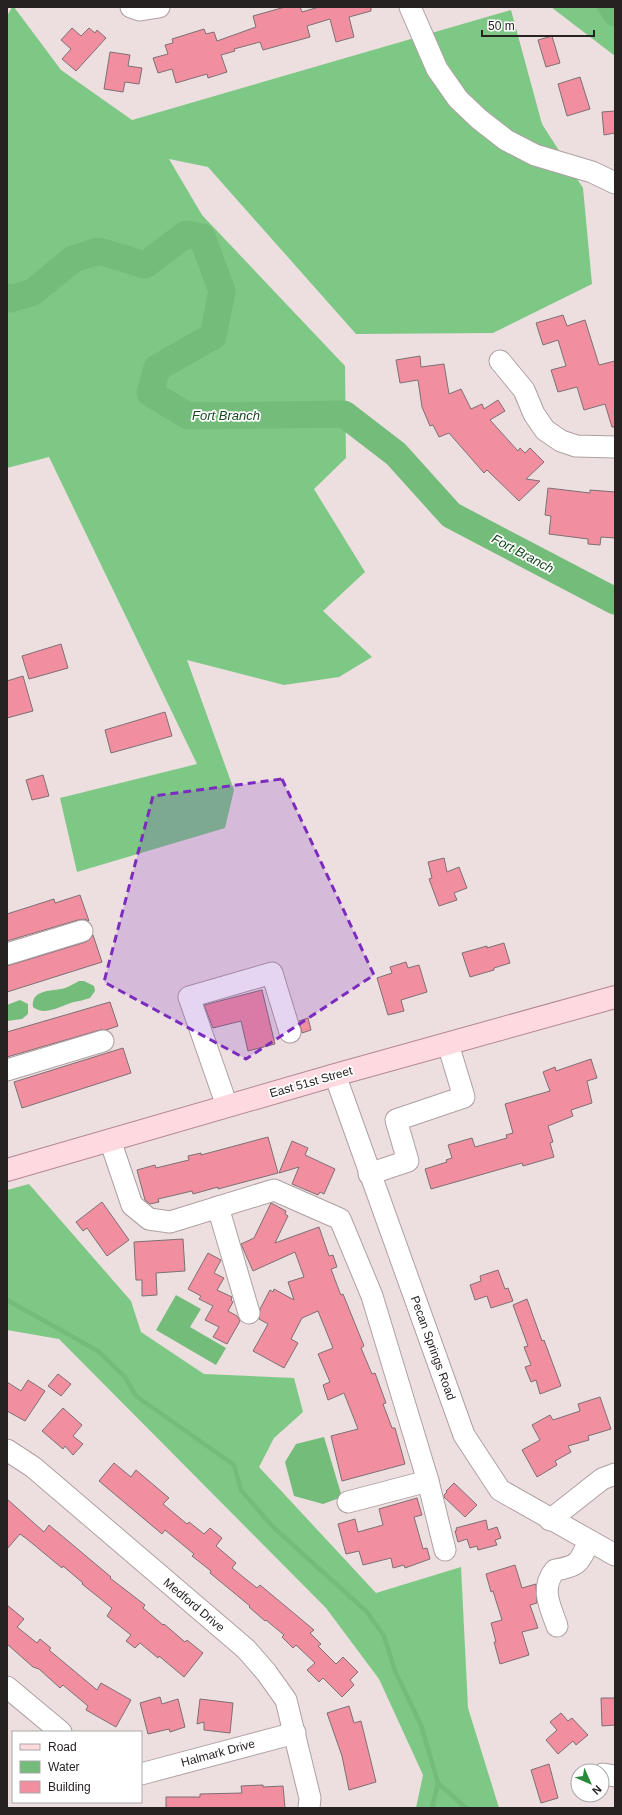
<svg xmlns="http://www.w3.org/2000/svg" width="622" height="1815" font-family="Helvetica,sans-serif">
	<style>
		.forest { fill: #7ec885 }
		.water { fill: #73bc7a }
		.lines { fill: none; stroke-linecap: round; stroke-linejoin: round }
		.stream { stroke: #73bc7a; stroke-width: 4.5 }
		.river { stroke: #73bc7a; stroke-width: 27 }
		.building { fill: #f18fa1; stroke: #7d7072 }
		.minor-casing { stroke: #afa0a2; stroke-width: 23 }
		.major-casing { stroke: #b2898f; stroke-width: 24 }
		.minor { stroke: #fff; stroke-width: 21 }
		.major { stroke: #fed9df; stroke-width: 22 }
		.marked { fill: #7b2cbf; fill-opacity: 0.2; stroke: #7b2cbf; stroke-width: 3; stroke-dasharray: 8 5; stroke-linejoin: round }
		.labels { text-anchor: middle; stroke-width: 3.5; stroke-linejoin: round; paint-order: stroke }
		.street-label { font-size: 12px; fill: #272222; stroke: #fff }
		.water-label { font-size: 13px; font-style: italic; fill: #14491e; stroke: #fff }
	</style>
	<rect width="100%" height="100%" fill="#eddee0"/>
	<!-- forest -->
	<g class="forest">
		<polygon points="12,7 14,7 61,70 132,120 511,10 542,124 583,188 592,284 493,333 356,334 208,167 169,159 202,215 345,366 346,458 314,489 365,572 323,611 372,657 339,677 284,685 187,660 234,790 225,828 77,872 60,798 197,764 49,457 7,468 7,16"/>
		<polygon points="551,7 615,7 615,56"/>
		<polygon points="29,1184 131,1301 141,1332 204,1374 294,1378 303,1412 274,1438 259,1467 376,1593 461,1567 468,1708 499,1808 416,1808 423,1775 379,1679 326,1608 59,1339 7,1330 7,1190"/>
	</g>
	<!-- water -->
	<g class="water">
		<polygon points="596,7 615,7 615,27 607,24"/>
		<path d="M79,981H84L94,986L95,991L90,998C84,1000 79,1001 74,1002C62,1005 45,1017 33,1007C31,990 50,991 61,989C68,988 73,984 79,981Z"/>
		<polygon points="20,1000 28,1004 28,1014 22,1019 7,1021 7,1005"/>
		<polygon points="176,1295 201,1309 190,1327 226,1348 216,1365 156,1330"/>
		<polygon points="324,1437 342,1497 323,1504 294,1496 285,1462 296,1444"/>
	</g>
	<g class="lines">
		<!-- stream -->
		<g class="stream">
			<polyline points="7,1300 98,1351 125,1377 136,1396 234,1465 241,1490 272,1526 367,1612 384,1636 395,1671 421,1725 438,1783 466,1808"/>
			<polyline points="432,1808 438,1783"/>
		</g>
		<!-- river -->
		<polyline class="river" points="7,297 10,299 33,292 73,259 99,251 145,265 186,234 202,237 222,291 213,336 157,368 150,393 188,416 344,414 396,454 451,515 615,601"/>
	</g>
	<!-- building -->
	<g class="building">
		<polygon points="285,7 300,7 302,12 319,7 371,7 371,11 349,17 354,37 336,42 330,19 307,26 310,37 263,50 260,42 234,49 235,51 221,55 227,72 208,78 207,74 176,83 172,69 158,73 153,58 168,54 165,45 173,43 172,39 204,29 206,34 214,32 217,41 256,27 253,16"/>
		<polygon points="72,28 81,36 89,28 95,33 97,30 106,38 76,71 62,59 71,49 61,40"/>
		<polygon points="552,36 560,63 546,67 538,40"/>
		<polygon points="110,52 130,55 128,66 142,68 139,84 125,82 123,92 104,89"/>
		<polygon points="580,77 590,109 567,116 558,84"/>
		<polygon points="615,111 615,133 604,135 602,112"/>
		<polygon points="563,315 567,326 585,320 599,365 615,361 615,427 612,427 605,404 584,410 577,387 558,392 551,370 566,366 558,340 543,345 536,323"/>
		<polygon points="420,356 421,367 444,364 449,394 461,389 471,409 482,404 484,409 498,400 505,411 490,420 518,451 520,448 525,453 530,448 544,462 526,479 540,481 519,501 487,470 484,473 449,433 439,437 433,425 430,426 422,407 418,380 400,383 396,360"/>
		<polygon points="548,488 590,493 590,490 615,492 615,538 601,537 600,545 588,544 588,539 549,534 551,516 545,515"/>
		<polygon points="61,644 68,668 29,679 22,656"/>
		<polygon points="23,676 33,711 7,718 7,681"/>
		<polygon points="165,712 172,736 111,753 105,730"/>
		<polygon points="43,775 49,796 32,800 26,780"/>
		<polygon points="444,858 447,872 459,867 467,888 454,893 457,900 439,906 429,879 432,878 428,862"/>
		<polygon points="80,895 89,921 84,919 78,920 7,941 7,914 54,899 55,903"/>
		<polygon points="93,935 102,962 7,992 7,966 86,942 90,939"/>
		<polygon points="504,943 510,963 494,968 494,970 470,977 462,953 487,946 487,948"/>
		<polygon points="406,962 408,968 419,965 427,992 401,1000 404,1011 388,1015 377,978 392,973 390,967"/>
		<polygon points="262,990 275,1044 248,1051 241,1021 213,1028 204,1005"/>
		<polygon points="110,1002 118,1026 106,1030 100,1030 7,1057 7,1032"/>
		<polygon points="308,1018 311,1030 302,1033 299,1021"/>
		<polygon points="123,1048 131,1073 22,1108 14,1082"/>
		<polygon points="591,1059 597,1078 587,1081 592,1103 571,1110 573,1116 548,1126 553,1142 550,1143 554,1157 523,1166 522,1163 431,1189 425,1169 447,1162 446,1160 452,1158 448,1145 472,1138 475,1147 507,1138 506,1135 513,1133 505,1104 550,1091 543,1072 555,1067 556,1071"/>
		<polygon points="268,1137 278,1173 218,1189 218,1187 193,1194 192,1191 158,1199 159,1202 150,1204 145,1200 137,1170 155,1165 156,1168 189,1160 188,1156 201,1153 201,1155"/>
		<polygon points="292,1141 308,1148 305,1155 335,1169 324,1194 320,1192 318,1195 292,1184 299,1167 279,1173"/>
		<polygon points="102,1202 129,1240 107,1256 87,1228 83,1231 76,1222"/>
		<polygon points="271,1203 286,1211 285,1214 288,1216 275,1243 319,1227 329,1256 333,1255 337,1267 331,1269 340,1293 341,1295 343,1294 364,1346 361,1348 372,1374 375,1373 386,1403 383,1404 392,1428 395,1428 405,1464 342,1481 331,1436 358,1429 344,1393 328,1400 323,1385 330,1382 318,1354 333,1348 318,1311 302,1318 291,1339 298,1343 284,1368 253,1351 268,1324 259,1319 260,1309 270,1290 273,1292 274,1289 294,1300 288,1282 304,1277 295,1252 253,1271 241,1244 254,1238"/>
		<polygon points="183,1239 185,1271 156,1273 157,1295 142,1296 142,1280 136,1280 134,1242"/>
		<polygon points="208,1253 221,1260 214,1273 224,1278 217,1290 232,1297 231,1300 233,1302 228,1311 237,1316 240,1321 227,1344 213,1337 219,1327 205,1320 213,1306 199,1299 201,1296 188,1289"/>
		<polygon points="498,1270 505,1289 508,1288 513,1301 491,1308 487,1296 475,1300 470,1285 481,1281 480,1276"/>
		<polygon points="527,1299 542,1341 544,1340 561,1386 540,1394 536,1380 531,1382 525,1367 531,1365 524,1347 528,1346 513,1305"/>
		<polygon points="58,1374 71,1384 61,1396 48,1386"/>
		<polygon points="28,1380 45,1391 25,1421 7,1411 7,1382 21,1391"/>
		<polygon points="600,1397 611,1429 588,1436 589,1440 568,1446 571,1452 555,1461 557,1465 537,1477 522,1450 540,1440 532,1425 550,1415 553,1420 580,1411 578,1404"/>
		<polygon points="63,1408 82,1425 73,1436 83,1444 73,1455 65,1446 63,1449 42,1431"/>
		<polygon points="114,1463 131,1477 136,1470 169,1498 163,1504 187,1524 189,1522 204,1534 210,1528 222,1538 216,1546 236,1563 232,1568 257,1588 260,1585 314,1630 310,1633 321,1644 318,1646 336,1664 343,1657 358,1672 350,1680 354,1685 342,1697 323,1678 319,1682 307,1670 315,1663 296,1645 293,1648 282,1637 284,1635 266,1620 265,1621 249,1607 250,1606 210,1573 211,1571 192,1556 194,1554 165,1530 162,1534 99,1481"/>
		<polygon points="454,1483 477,1505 465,1517 444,1497 444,1495 447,1492 446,1491"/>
		<polygon points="417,1498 422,1515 414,1517 423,1549 427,1548 430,1559 405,1568 404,1565 393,1568 391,1558 363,1565 359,1551 346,1554 338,1524 355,1519 358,1532 383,1525 379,1509"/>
		<polygon points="7,1499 44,1532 49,1525 111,1577 110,1578 145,1605 143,1608 163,1625 164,1624 185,1642 187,1640 203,1653 184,1677 159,1656 158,1658 140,1643 135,1648 126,1641 131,1635 107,1616 112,1608 82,1584 83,1583 63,1566 62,1568 27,1539 20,1534 7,1549"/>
		<polygon points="486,1520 488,1530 497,1527 501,1538 495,1540 497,1545 478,1550 477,1546 470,1548 467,1539 458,1542 455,1531 457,1530 456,1528"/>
		<polygon points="515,1565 522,1588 536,1584 537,1603 530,1605 538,1628 522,1632 529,1655 500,1664 494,1642 496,1642 491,1623 502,1620 493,1591 491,1592 486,1574"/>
		<polygon points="7,1605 24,1619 17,1627 37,1643 40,1639 51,1648 49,1650 97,1690 101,1683 131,1700 116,1727 86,1710 88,1706 63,1685 60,1688 39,1669 33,1667 7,1644"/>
		<polygon points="160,1697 162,1704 178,1699 185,1727 170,1732 169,1729 148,1734 140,1703"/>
		<polygon points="601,1698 615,1698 615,1725 602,1726"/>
		<polygon points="200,1699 233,1703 230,1733 204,1730 204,1722 197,1724"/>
		<polygon points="349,1706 354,1723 361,1721 376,1782 349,1790 342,1756 327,1713"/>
		<polygon points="561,1713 568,1721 572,1718 588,1735 576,1745 573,1741 558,1754 546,1740 557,1730 550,1722"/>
		<polygon points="549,1764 558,1798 541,1803 531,1770"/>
		<polygon points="263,1785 263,1787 283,1786 285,1808 166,1808 166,1797 200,1797 200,1794 242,1793 241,1786"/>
	</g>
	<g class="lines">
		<defs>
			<g id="minor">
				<polyline points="131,7 140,10 159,7"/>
				<polyline points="410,7 437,69 458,99 479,119 506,140 535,155 592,172 615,183"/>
				<polyline points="500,361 524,390 534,414 545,430 561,441 576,446 615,447"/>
				<polyline points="7,954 82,931"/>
				<polyline points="7,1070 103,1041"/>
				<polyline points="335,1075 464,1435 500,1490 615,1555"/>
				<polyline points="227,1106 189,997 272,973 290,1032"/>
				<polyline points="110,1140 132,1205 149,1219 170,1222 274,1190 340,1219 372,1296 428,1481 445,1550"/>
				<polyline points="369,1174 408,1161 396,1120 464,1097 448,1044"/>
				<polyline points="218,1207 249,1313"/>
				<polyline points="7,1450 33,1467 246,1649 266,1672 286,1700 310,1798 309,1808"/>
				<polyline points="348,1502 428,1481"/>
				<polyline points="550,1520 602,1479 615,1474"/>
				<path d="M557,1626C550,1606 540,1588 555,1570C579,1566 579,1563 589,1541"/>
				<polyline points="7,1687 61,1732"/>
				<polyline points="141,1774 295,1733"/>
				<polyline points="603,1774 615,1776"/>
			</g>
			<polyline id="major" points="7,1170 335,1075 615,997"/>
		</defs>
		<!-- minor casing -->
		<use href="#minor" class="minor-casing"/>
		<!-- major casing -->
		<use href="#major" class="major-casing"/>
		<!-- minor -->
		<use href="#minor" class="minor"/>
		<!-- major -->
		<use href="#major" class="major"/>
	</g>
	<!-- marked area -->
	<path class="marked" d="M282,779L374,975L246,1059L104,982L153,796Z"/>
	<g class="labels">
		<!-- street labels -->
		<g class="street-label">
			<text transform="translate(311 1082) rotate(-16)" y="4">East 51st Street</text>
			<text transform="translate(433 1348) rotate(70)" y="4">Pecan Springs Road</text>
			<text transform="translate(194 1605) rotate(40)" y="4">Medford Drive</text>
			<text transform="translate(218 1753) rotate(-15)" y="4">Halmark Drive</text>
		</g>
		<!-- water labels -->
		<g class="water-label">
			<text x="226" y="420">Fort Branch</text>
			<text transform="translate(523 553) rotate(28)" y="5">Fort Branch</text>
		</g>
	</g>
	<!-- border -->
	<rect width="622" height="1815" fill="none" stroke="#272222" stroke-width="16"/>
	<!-- legend -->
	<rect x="12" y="1731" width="130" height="72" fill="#ffffff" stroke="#a9a7a7"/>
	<rect x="20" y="1744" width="20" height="6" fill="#fed9df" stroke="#a9a7a7"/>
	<text x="48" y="1751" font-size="12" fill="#272222">Road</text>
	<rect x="20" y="1761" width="20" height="12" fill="#73bc7a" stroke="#a9a7a7"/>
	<text x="48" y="1771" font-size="12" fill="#272222">Water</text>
	<rect x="20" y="1781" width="20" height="12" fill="#f18fa1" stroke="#a9a7a7"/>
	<text x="48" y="1791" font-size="12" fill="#272222">Building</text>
	<!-- north arrow -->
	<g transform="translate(590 1783) rotate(135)"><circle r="19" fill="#ffffff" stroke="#a9a7a7"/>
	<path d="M0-3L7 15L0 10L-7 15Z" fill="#29893b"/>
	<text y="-6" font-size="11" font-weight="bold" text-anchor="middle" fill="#272222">N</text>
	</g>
	<!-- scale -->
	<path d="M482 30v6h112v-6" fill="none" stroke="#272222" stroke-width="2"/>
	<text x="488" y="30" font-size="12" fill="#272222" stroke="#ffffff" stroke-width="3" paint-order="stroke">50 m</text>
</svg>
